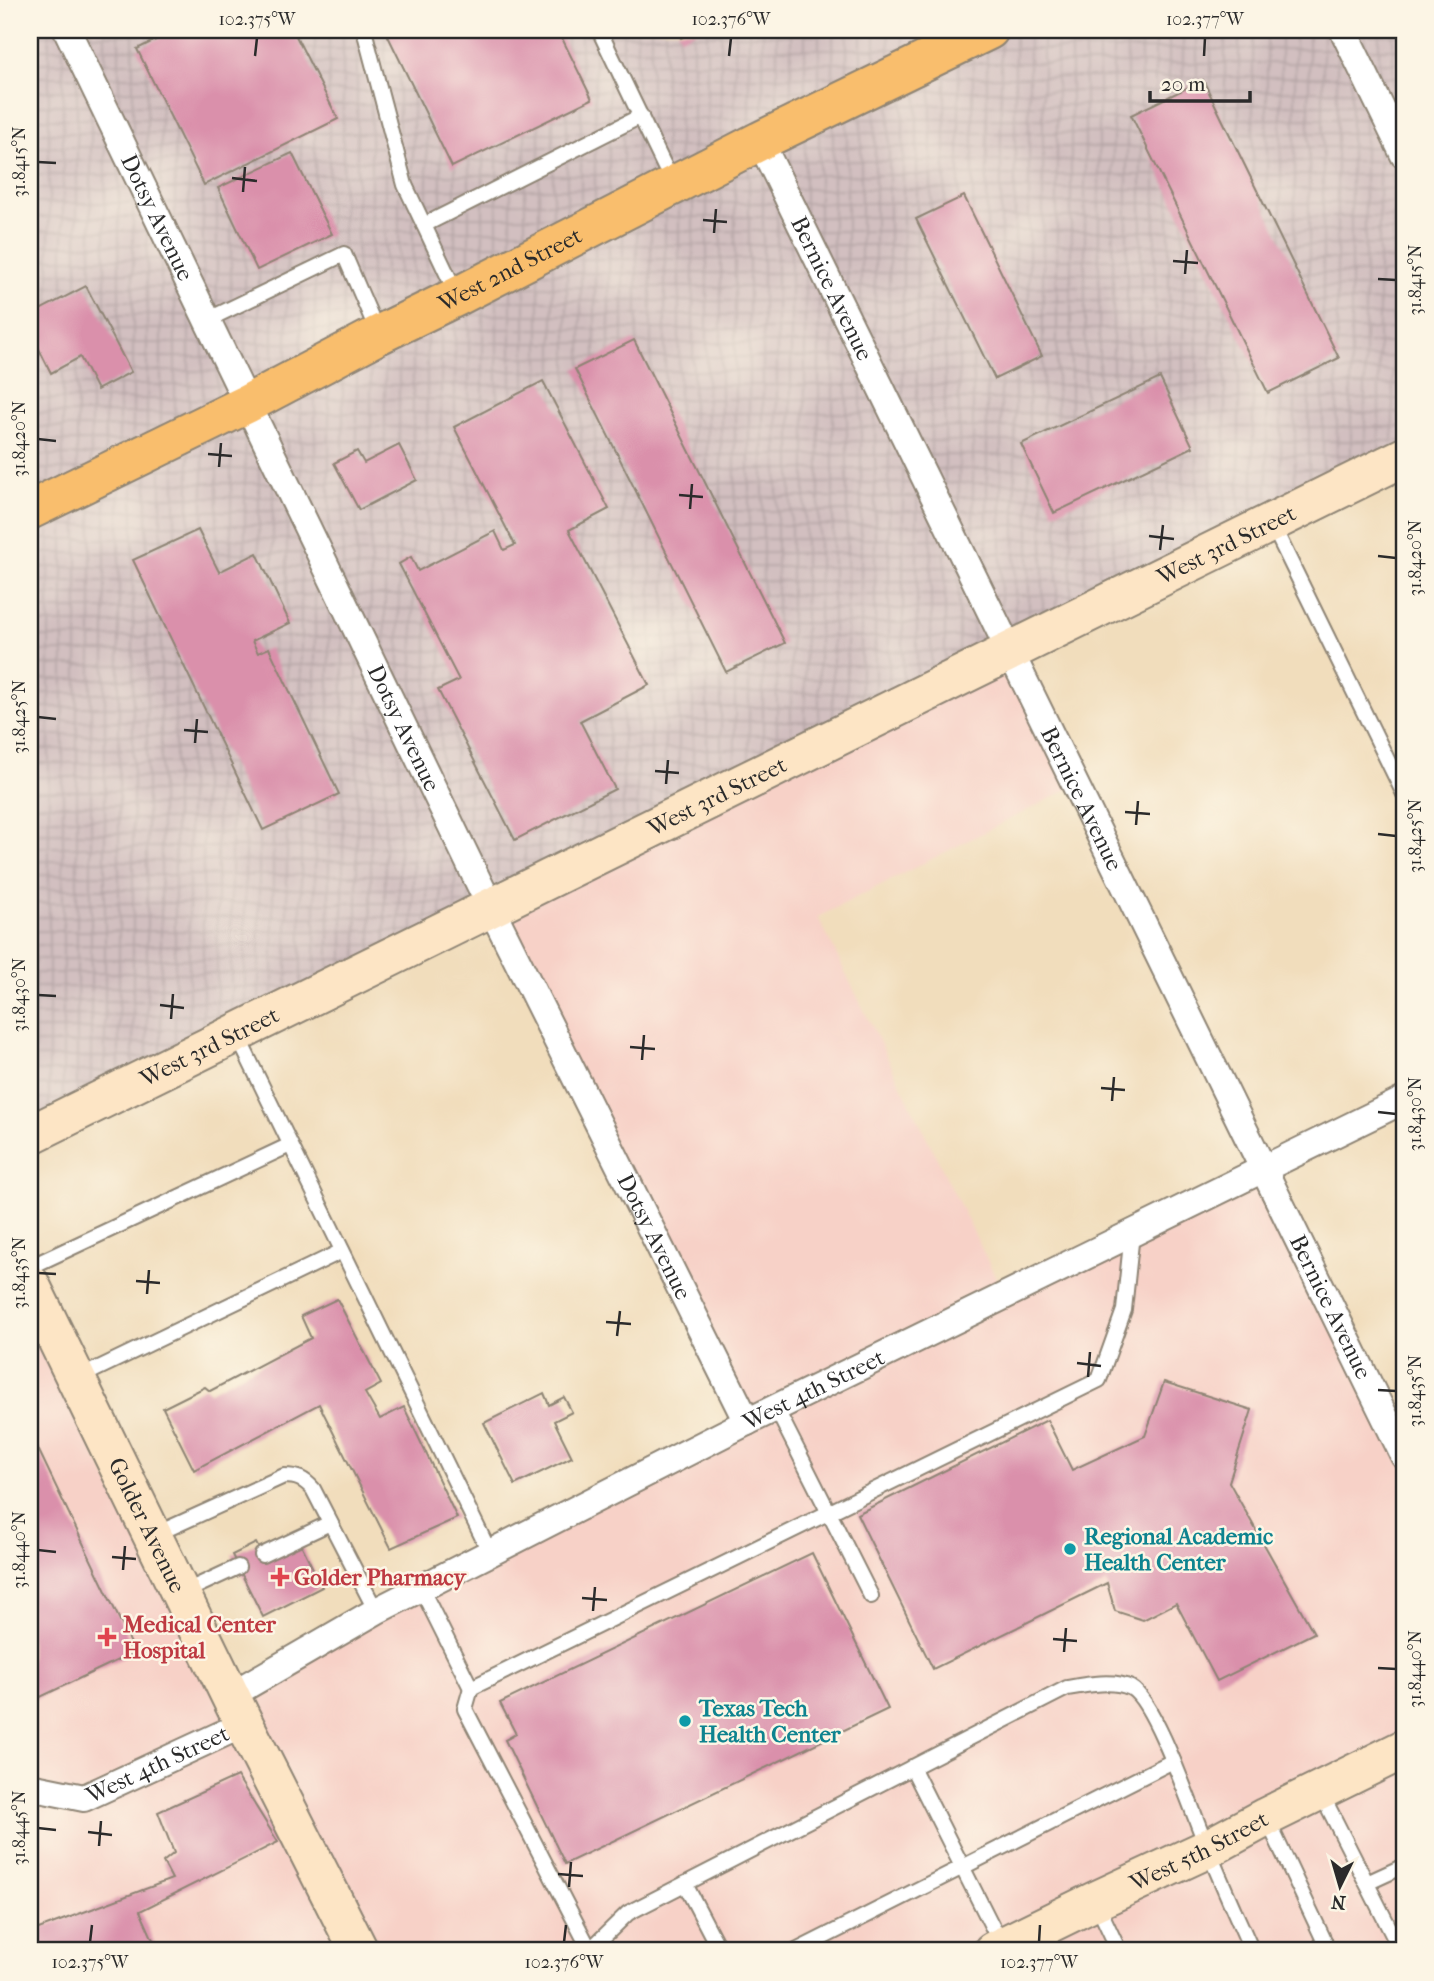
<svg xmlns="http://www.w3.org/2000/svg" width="1434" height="1981" font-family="'IM FELL French Canon',serif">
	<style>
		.built { fill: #f7d1c7 }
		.industrial { fill: url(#industrial-grid) }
		.building { fill: #da90ab }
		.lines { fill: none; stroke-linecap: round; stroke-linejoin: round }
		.lane-casing { stroke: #8e8474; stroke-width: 18 }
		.street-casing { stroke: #8e8474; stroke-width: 30 }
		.secondary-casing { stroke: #8e8474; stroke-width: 42 }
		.primary-casing { stroke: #8e8474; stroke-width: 42 }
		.lane { stroke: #fff; stroke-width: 14 }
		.street { stroke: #fff; stroke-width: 26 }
		.secondary { stroke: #fde5c5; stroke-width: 38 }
		.primary { stroke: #f9be6d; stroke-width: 38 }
		.ticks { fill: none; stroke: #2b2b2b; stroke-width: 2.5 }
		.culture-dot { fill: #0f9aa8; stroke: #fcf5e5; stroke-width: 2.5 }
		.health-dot { fill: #e0444e; stroke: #fcf5e5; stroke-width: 2.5 }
		.labels { text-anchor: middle; stroke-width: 5; stroke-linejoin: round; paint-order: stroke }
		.street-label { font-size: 23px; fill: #2b2b2b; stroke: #fcf5e5 }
		.culture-label { font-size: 23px; font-weight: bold; fill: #0d838f; stroke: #fcf5e5; text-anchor: start }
		.health-label { font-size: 23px; font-weight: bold; fill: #be3a42; stroke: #fcf5e5; text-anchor: start }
		.neatline { fill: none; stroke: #2b2b2b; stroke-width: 2.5 }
		.ticks-label { font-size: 18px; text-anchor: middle; fill: #2b2b2b }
	</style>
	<defs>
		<pattern id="industrial-grid" width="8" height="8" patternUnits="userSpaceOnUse" patternTransform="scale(1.75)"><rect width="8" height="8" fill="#d2bfc0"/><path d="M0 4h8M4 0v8" fill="none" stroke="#b4a4a5"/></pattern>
	</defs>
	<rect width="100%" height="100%" fill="#fcf5e5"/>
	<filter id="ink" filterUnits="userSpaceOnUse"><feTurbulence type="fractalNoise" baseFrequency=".0143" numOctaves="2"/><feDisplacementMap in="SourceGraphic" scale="14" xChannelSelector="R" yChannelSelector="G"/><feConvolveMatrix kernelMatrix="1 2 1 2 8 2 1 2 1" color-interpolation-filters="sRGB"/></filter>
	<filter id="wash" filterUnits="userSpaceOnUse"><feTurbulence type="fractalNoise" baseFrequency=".00686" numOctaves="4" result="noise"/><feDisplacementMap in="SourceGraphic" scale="28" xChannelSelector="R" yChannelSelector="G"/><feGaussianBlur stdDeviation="1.57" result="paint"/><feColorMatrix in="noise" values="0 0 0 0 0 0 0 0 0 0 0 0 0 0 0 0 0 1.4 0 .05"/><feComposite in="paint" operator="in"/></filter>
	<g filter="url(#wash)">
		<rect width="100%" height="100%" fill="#f1ddbc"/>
		<!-- built -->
		<g class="built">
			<polygon points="1009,653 1075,786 818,917 1005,1296 1263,1169 1404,1442 1404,1951 361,1951 227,1686 747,1422 491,908"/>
			<polygon points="30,1323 340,1951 30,1951"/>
		</g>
		<!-- industrial -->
		<polygon class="industrial" points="30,30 1404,30 1404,457 30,1135"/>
		<g id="blocks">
			<!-- building -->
			<g class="building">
				<polygon points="176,30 293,30 338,119 204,185 137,49"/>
				<polygon points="385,30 558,30 592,99 452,167"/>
				<polygon points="677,30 698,30 681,38"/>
				<polygon points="1203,80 1339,358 1268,393 1131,115"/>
				<polygon points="292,153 332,234 257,270 218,188"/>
				<polygon points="964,196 1042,356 995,379 916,219"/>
				<polygon points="86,286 131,372 97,390 80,357 51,373 30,331 30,315"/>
				<polygon points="634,340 785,643 726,672 575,369"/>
				<polygon points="1160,378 1193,447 1054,513 1021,444"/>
				<polygon points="543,381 609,509 569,530 649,685 580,721 615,789 515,840 438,690 459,680 399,564 411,557 418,571 495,531 504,550 515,545 454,427"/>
				<polygon points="399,445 417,480 359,510 334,463 357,451 364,463"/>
				<polygon points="198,530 219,572 257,553 290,623 252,641 258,653 269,648 339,794 263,830 133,560"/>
				<polygon points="337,1299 381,1384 365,1393 380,1419 404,1407 457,1518 391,1548 319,1404 194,1470 163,1408 205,1387 210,1391 311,1338 301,1316"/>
				<polygon points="1164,1382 1252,1410 1229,1482 1314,1633 1217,1681 1176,1603 1143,1620 1115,1611 1107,1583 933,1669 857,1514 1047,1420 1072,1470 1145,1436"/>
				<polygon points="544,1393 549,1405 564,1397 572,1412 554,1421 572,1457 515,1485 484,1423"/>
				<polygon points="30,1432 135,1652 30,1702"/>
				<polygon points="300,1542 322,1587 263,1617 232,1555 256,1543 265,1560"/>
				<polygon points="812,1553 888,1709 565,1864 505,1740 516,1734 500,1703"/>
				<polygon points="237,1776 278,1842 140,1911 158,1951 30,1951 30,1919 36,1930 172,1879 163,1862 174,1853 158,1812"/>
			</g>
		</g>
	</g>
	<g filter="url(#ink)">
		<use href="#blocks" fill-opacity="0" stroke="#8e8474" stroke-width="2"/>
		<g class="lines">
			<defs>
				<g id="lane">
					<polyline points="364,30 405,185 457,295"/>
					<polyline points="599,30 673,184"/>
					<polyline points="424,225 641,116"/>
					<polyline points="207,320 344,254 378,333"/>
					<polyline points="1272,524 1404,794"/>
					<polyline points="237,1035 490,1553"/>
					<polyline points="30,1267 290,1145"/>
					<polyline points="78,1378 342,1251"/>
					<polyline points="776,1408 871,1596"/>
					<path d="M154,1535L284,1476C297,1476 304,1479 313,1489L376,1611"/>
					<polyline points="262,1555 330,1523"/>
					<polyline points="421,1588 471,1688 1099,1380 1124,1310 1132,1233"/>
					<polyline points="182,1593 238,1567"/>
					<path d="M471,1688L465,1709L590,1950L628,1913L1067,1688C1084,1685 1114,1679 1131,1688C1156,1702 1194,1817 1207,1847C1221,1882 1237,1917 1252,1951"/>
					<polyline points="912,1767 1001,1944"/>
					<polyline points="1320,1791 1401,1951"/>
					<polyline points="1267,1819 1329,1951"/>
					<polyline points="1367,1883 1404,1866"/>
					<polyline points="685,1884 720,1951"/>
					<polyline points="1096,1902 1119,1951"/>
					<polyline points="796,1951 1173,1761"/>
				</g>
				<g id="street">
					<path id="s1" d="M67,30L491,908L747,1422"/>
					<polyline points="1343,30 1404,155"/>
					<path id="s2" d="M760,141L1404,1456"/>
					<path id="s3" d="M231,1695L376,1611L747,1422L1404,1100"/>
					<path id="s4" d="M30,1787L84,1798L244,1724"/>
				</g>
				<g id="secondary">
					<path id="s5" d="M30,1135L1404,457"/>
					<path id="s6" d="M30,1284L244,1724L359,1951"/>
					<path id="s7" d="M993,1951L1095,1901L1207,1849L1266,1817L1404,1749"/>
				</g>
				<g id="primary">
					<path id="s8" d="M30,510L247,404L378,335L458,296L760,141L989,30"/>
				</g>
			</defs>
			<!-- lane casing -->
			<use href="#lane" class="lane-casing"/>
			<!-- street casing -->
			<use href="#street" class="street-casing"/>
			<!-- secondary casing -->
			<use href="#secondary" class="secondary-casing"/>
			<!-- primary casing -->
			<use href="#primary" class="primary-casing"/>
			<!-- lane -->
			<use href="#lane" class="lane"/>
			<!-- street -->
			<use href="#street" class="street"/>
			<!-- secondary -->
			<use href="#secondary" class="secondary"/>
			<!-- primary -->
			<use href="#primary" class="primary"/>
		</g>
	</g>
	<!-- ticks -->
	<path class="ticks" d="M255,56L257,38M729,56L731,38M1204,56L1205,38M38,162L56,163M232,178L257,181M243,192L245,167M703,220L727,222M714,233L716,209M1173,261L1198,263M1185,274L1187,250M1378,279L1396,280M38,439L56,441M208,454L232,456M219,467L221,443M679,495L703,497M690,509L692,484M1149,536L1174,539M1160,550L1163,525M1378,556L1396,558M38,717L56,719M184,730L208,732M195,743L197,719M655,771L679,773M666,784L668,760M1125,812L1150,814M1136,825L1138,801M1378,834L1396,836M38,995L56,996M160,1005L184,1008M171,1019L173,994M630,1047L655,1049M642,1060L644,1035M1101,1088L1125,1090M1112,1101L1114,1077M1378,1112L1396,1114M38,1273L56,1274M136,1281L160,1283M147,1294L149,1270M606,1322L631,1324M617,1336L620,1311M1077,1363L1101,1366M1088,1377L1090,1352M1378,1390L1396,1391M38,1550L56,1552M112,1557L136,1559M123,1570L125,1546M582,1598L607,1600M593,1611L595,1587M1053,1639L1077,1641M1064,1652L1066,1628M1378,1668L1396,1669M38,1828L56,1830M88,1832L112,1835M99,1846L101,1821M558,1874L583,1876M569,1887L571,1862M90,1942L92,1925M564,1942L566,1925M1039,1942L1040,1925"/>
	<!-- markers -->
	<g class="culture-dot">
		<circle cx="1070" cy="1549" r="7"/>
		<circle cx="685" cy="1721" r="7"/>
	</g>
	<g class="health-dot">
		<path d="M276.5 1566.5h7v7h7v7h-7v7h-7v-7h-7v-7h7z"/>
		<path d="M103.5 1626.5h7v7h7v7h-7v7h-7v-7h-7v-7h7z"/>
	</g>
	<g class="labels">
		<!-- street labels -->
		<g class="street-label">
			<text dy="8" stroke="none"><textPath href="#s1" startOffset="208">Dotsy Avenue</textPath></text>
			<text dy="8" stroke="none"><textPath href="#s8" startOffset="537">West 2nd Street</textPath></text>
			<text dy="8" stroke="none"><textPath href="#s2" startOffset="164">Bernice Avenue</textPath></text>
			<text dy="8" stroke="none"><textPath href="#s5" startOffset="1334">West 3rd Street</textPath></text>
			<text dy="8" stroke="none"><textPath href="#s1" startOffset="775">Dotsy Avenue</textPath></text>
			<text dy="8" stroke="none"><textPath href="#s5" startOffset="766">West 3rd Street</textPath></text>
			<text dy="8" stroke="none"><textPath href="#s2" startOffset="732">Bernice Avenue</textPath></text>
			<text dy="8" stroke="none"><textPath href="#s5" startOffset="200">West 3rd Street</textPath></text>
			<text dy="8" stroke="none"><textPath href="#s1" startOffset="1342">Dotsy Avenue</textPath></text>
			<text dy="8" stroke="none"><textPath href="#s2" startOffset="1298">Bernice Avenue</textPath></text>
			<text dy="8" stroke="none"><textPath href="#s3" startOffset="658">West 4th Street</textPath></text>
			<text dy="8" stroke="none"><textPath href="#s6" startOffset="268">Golder Avenue</textPath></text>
			<text dy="8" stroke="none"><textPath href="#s4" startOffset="136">West 4th Street</textPath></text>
			<text dy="8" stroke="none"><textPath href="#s7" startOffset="229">West 5th Street</textPath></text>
		</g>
		<!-- culture labels -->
		<g class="culture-label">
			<text x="1084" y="1544">Regional Academic<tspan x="1084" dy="26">Health Center</tspan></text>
			<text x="699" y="1716">Texas Tech<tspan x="699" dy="26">Health Center</tspan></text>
		</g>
		<!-- health labels -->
		<g class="health-label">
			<text x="294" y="1585">Golder Pharmacy</text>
			<text x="123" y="1632">Medical Center<tspan x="123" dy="26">Hospital</tspan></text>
		</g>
	</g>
	<!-- margin -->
	<rect width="1434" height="1981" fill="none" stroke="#fcf5e5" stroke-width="77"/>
	<!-- north arrow -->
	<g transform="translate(1340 1886) rotate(185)" stroke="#fcf5e5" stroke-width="5" paint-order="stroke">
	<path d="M0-5L12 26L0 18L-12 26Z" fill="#2b2b2b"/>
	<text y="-10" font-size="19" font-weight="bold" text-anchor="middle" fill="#2b2b2b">N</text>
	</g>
	<!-- scale -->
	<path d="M1150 91v10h100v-10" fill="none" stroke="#2b2b2b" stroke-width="3.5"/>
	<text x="1161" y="91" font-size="21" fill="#2b2b2b" stroke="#fcf5e5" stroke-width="5" paint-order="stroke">20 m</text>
	<rect x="38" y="38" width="1358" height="1904" class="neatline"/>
	<g class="ticks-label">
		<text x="257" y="25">102.375°W</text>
		<text x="731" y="25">102.376°W</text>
		<text x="1205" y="25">102.377°W</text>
		<text transform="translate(19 162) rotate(-90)" y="6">31.8415°N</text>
		<text transform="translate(1415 280) rotate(-90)" y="6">31.8415°N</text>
		<text transform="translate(19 439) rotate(-90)" y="6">31.8420°N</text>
		<text transform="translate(1415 558) rotate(-90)" y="6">31.8420°N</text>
		<text transform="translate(19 717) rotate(-90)" y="6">31.8425°N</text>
		<text transform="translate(1415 836) rotate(-90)" y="6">31.8425°N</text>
		<text transform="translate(19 995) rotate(-90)" y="6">31.8430°N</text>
		<text transform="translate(1415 1114) rotate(-90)" y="6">31.8430°N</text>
		<text transform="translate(19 1273) rotate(-90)" y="6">31.8435°N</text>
		<text transform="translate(1415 1391) rotate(-90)" y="6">31.8435°N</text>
		<text transform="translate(19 1550) rotate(-90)" y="6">31.8440°N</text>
		<text transform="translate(1415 1669) rotate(-90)" y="6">31.8440°N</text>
		<text transform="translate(19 1828) rotate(-90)" y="6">31.8445°N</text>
		<text x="90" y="1968">102.375°W</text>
		<text x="564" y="1968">102.376°W</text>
		<text x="1039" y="1968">102.377°W</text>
	</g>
</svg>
